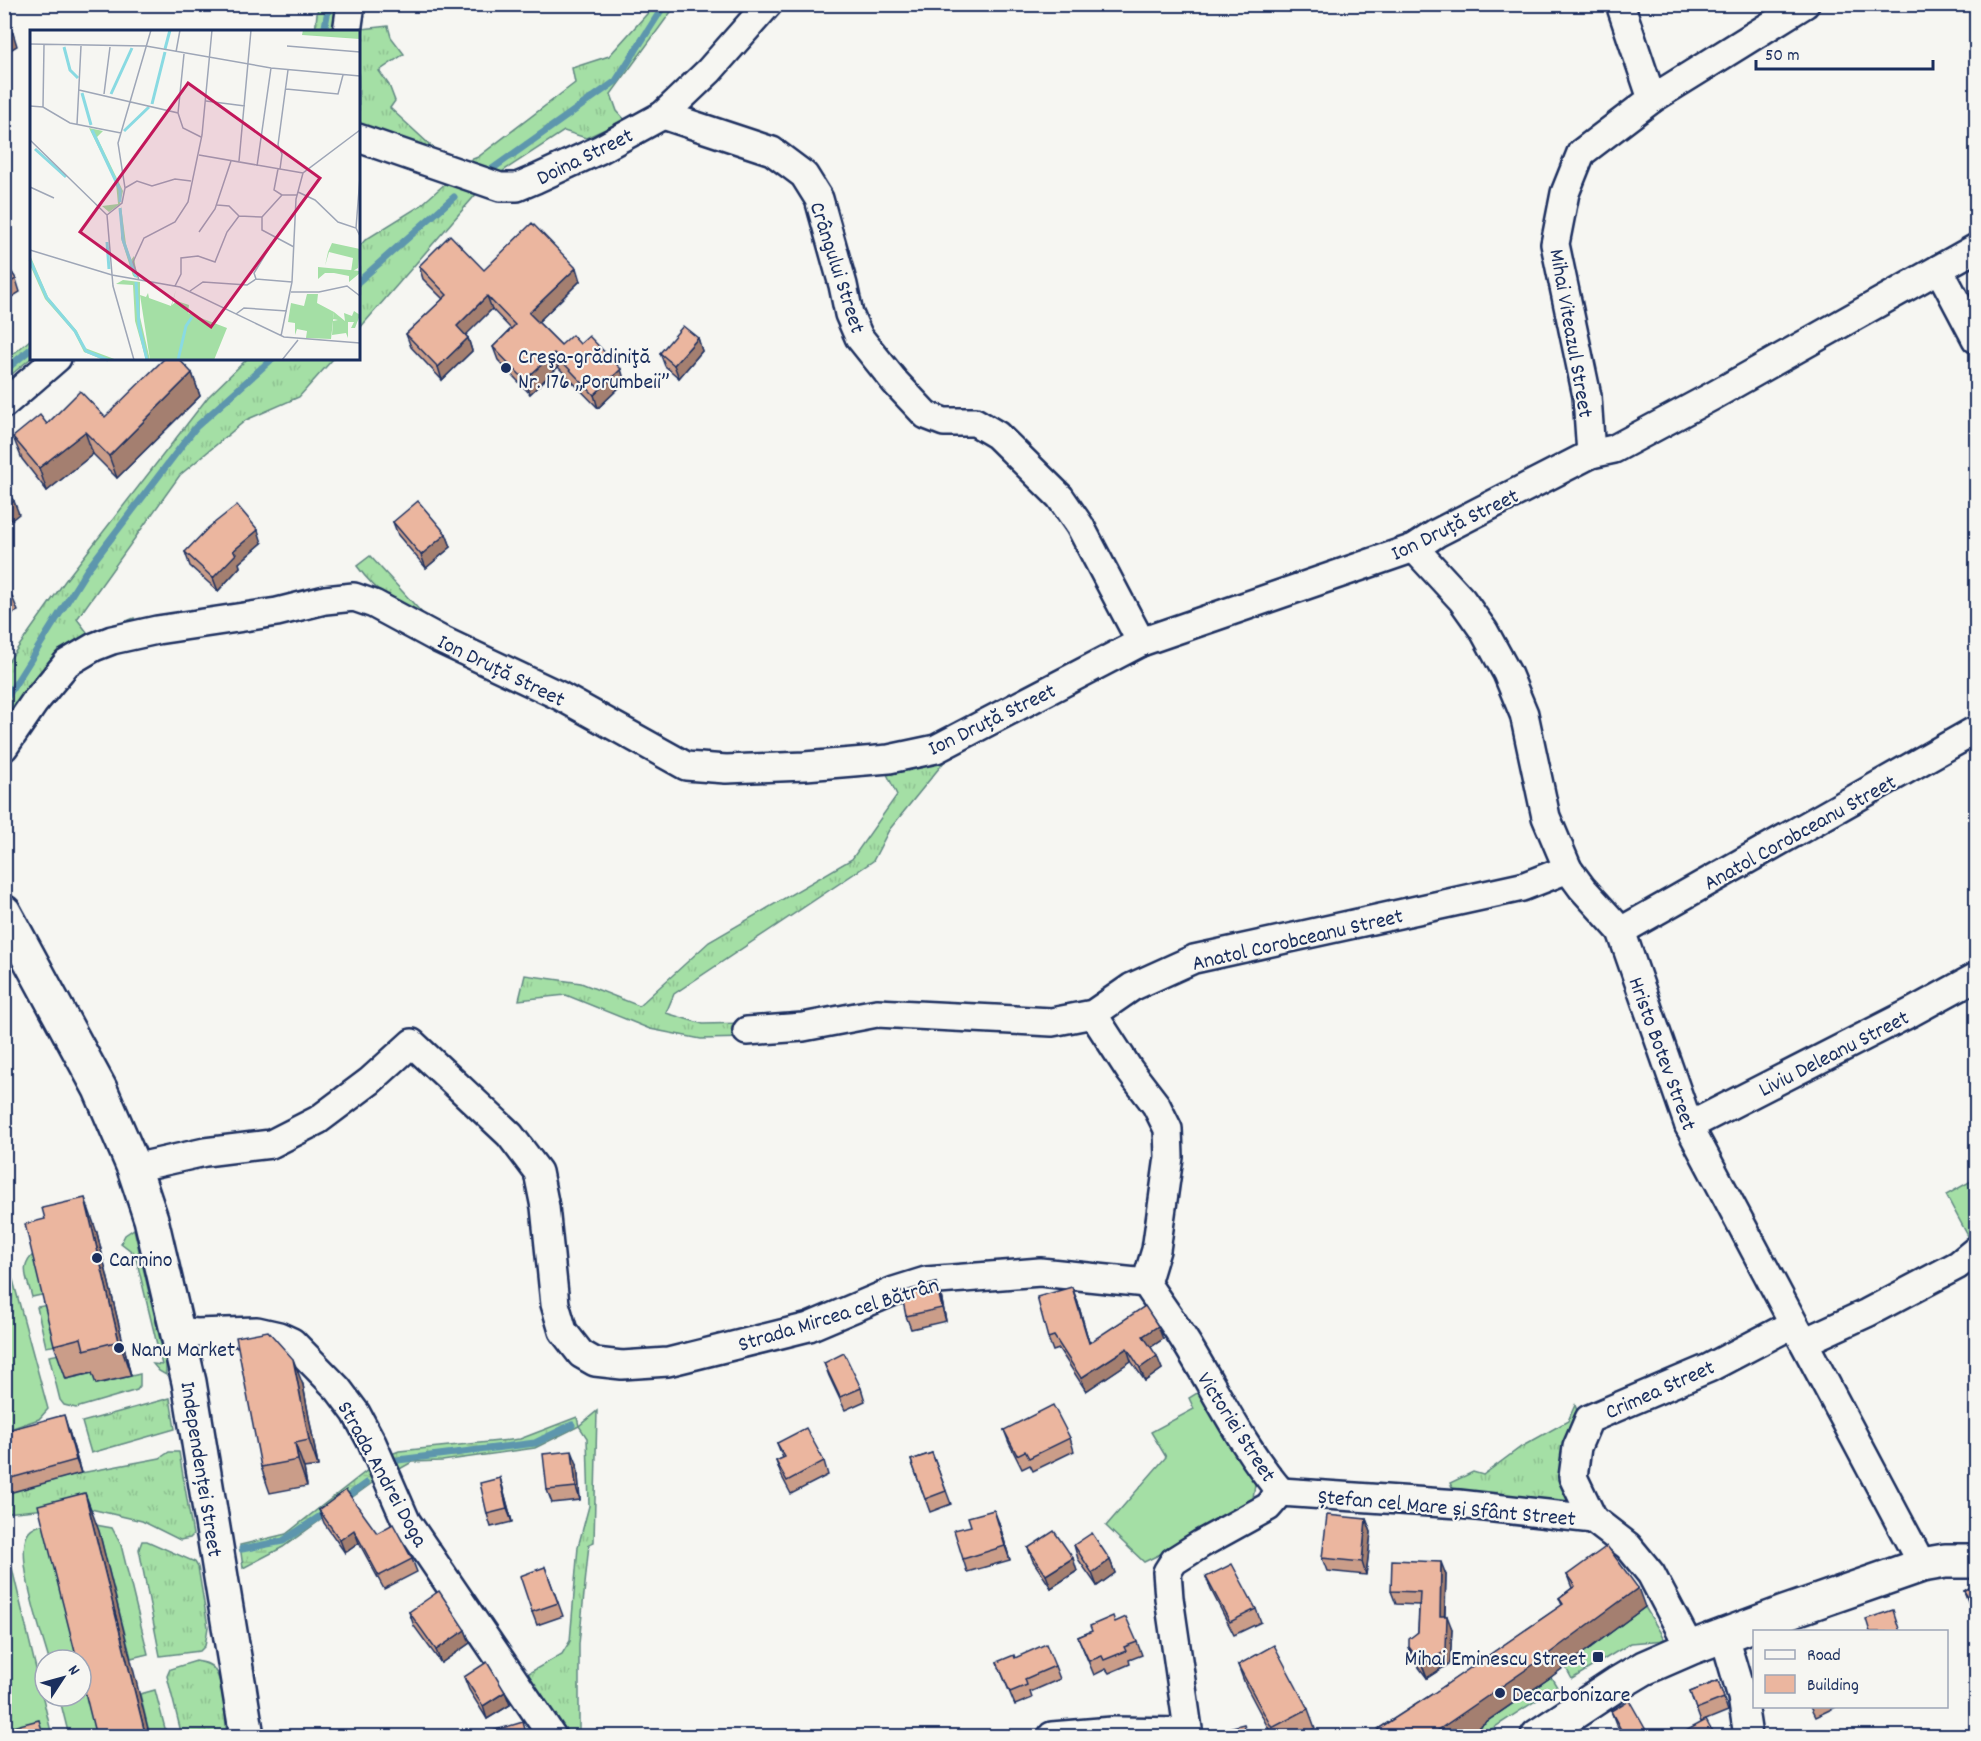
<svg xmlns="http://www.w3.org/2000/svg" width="1981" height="1741" font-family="Dekko,sans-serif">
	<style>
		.grass { fill: url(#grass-tufts); stroke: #608782; stroke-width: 1.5 }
		.wetland { fill: url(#wetland-marsh); stroke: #608782; stroke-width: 1.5 }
		.garden { fill: #a4dfa5; stroke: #608782; stroke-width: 1.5 }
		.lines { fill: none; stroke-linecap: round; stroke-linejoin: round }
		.stream { stroke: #5d96ad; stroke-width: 7 }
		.minor-casing { stroke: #1b2f5e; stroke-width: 32 }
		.major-casing { stroke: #1b2f5e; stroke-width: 38 }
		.minor { stroke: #f6f6f2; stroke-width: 27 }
		.major { stroke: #f6f6f2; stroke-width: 33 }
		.wall { fill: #ca9d89; stroke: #1b2f5e; stroke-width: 1.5 }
		.shaded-wall { fill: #a47f6f; stroke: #1b2f5e; stroke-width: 1.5 }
		.building { fill: #ebb69f; stroke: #1b2f5e; stroke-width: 1.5 }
		.poi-dot { fill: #1b2f5e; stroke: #f6f6f2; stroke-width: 2 }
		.labels { text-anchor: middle; stroke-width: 4.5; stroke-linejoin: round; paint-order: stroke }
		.street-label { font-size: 22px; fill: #1b2f5e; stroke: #f6f6f2 }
		.poi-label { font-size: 22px; fill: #1b2f5e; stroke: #f6f6f2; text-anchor: start }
		.inset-river { fill: none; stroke: #89dae2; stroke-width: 3 }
		.inset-road { fill: none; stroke: #9ea6b7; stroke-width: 1.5 }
		.view { fill: #c2185b; fill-opacity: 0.15; stroke: #c2185b; stroke-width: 3 }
		.inset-edge { fill: none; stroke: #1b2f5e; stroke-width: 3 }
	</style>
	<defs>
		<pattern id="grass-tufts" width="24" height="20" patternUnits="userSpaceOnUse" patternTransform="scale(1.5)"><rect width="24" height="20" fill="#a4dfa5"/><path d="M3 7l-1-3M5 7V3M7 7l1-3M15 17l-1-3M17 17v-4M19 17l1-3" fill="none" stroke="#8dc090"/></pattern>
		<pattern id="wetland-marsh" width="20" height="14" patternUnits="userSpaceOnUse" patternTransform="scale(1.5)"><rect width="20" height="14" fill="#a4dfa5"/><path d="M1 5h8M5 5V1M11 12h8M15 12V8" fill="none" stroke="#8dc090"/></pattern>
	</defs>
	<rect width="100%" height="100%" fill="#f6f6f2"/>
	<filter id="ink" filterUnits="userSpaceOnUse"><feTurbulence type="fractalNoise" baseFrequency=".0167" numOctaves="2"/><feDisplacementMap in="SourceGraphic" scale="12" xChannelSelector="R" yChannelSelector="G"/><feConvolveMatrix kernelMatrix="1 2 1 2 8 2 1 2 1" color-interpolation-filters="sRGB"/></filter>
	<g filter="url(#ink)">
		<!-- grass -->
		<g class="grass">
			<polygon points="318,5 340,5 336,31 315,32"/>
			<polygon points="655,5 676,5 611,94 617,111 625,120 586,138 564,131 497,175 359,126 358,39 362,29 388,26 391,37 404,54 379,71 389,85 395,101 390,108 441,155 465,162 478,157 575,83 572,68 609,56"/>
			<polygon points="448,181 478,192 359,329 359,247 365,240 420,206"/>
			<polygon points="31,339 31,358 5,380 5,361"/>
			<polygon points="247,359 333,359 299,397 246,420 180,475 77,619 90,636 134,618 136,624 86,644 5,735 5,666 65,581 208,397"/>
			<path d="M370,556L434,626C403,610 378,595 357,566Z"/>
			<polygon points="943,754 944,762 889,830 873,861 674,994 666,1013 703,1024 746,1023 747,1038 701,1039 650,1029 566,995 519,1000 525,975 581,983 639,1006 709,942 852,859 897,795 886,772"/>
			<polygon points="134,1229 166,1365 166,1375 159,1371 153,1364 162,1365 135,1254 121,1243 125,1235"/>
			<polygon points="170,1398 175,1429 91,1453 82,1422"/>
			<polygon points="1575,1405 1581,1422 1575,1507 1457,1496 1450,1483 1473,1472 1483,1475 1521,1447 1568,1421"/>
			<polygon points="597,1411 594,1542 589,1544 579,1644 579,1736 560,1736 522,1677 562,1654 570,1641 578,1547 589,1506 587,1438 579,1426"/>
			<polygon points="169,1452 179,1452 193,1535 190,1538 180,1540 142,1521 78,1506 5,1513 4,1492 81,1473 160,1458"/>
			<polygon points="142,1541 147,1541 195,1562 198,1567 208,1627 205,1646 200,1651 160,1656 139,1549"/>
			<path d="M196,1661C202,1662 210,1663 214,1669C224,1682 225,1719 227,1736H182L167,1676L170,1669Z"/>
		</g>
		<!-- wetland -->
		<g class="wetland">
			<polygon points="577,1417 579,1426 535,1448 442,1461 412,1462 391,1474 384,1457 399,1451 520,1439"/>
			<polygon points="373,1466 379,1478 283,1547 243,1568 240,1545 286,1534"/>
		</g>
		<!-- garden -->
		<g class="garden">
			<polygon points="1973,1180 1976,1239 1973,1245 1946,1195"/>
			<path d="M36,1252L46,1294L32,1297C27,1277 18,1267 36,1252Z"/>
			<polygon points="4,1272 13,1280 48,1409 39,1419 10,1429 6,1418 4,1418"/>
			<polygon points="48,1305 58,1345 46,1347 37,1307"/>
			<polygon points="60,1354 66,1379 93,1373 97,1384 140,1374 140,1386 137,1390 76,1408 64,1405 60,1400 49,1356"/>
			<polygon points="1202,1390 1240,1444 1255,1484 1252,1505 1237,1517 1144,1562 1106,1526 1166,1457 1151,1432 1194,1409 1189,1398"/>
			<path d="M79,1522L112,1528L121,1545L148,1654L131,1658L99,1531L100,1736H69L59,1696H81V1660H49C42,1635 13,1552 29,1532C39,1520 65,1523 79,1522Z"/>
			<polygon points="4,1539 7,1547 52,1736 5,1736"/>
			<polygon points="1645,1607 1665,1640 1631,1643 1572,1679 1565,1666"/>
			<polygon points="1551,1677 1557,1687 1481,1736 1471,1736 1469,1734"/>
			<polygon points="155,1690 167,1736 150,1736 140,1694"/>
		</g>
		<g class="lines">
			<!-- stream -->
			<g class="stream">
				<polyline points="324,32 329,4"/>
				<polyline points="492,169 616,81 665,4"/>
				<polyline points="358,282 454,197"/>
				<polyline points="4,371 32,348"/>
				<polyline points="4,702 87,570 196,427 273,358"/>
				<polyline points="398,1460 535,1443 572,1425"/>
				<polyline points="344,1499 366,1483"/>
				<polyline points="242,1549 283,1541 328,1511"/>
			</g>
			<defs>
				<g id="minor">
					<polyline points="347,32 351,4"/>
					<polyline points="1652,99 1805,4"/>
					<polyline points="663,115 772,151 804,175 819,199 843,285 849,314 859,337 895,382 926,415 944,422 975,422 997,435 1060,497 1080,526 1141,642"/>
					<polyline points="358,138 500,187 517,187 536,179 599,150 663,115 709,71 768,4"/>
					<polyline points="1939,269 1976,339"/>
					<polyline points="4,404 57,358"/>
					<polyline points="1591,454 1587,396 1555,244 1565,193 1581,153 1652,99 1620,4"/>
					<polyline points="1414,548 1462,600 1484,631 1507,673 1524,714 1546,817 1568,869 1582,888 1621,931 1689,1126 1922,1565"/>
					<polyline points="4,747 34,703 67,663 94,647 112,640 157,630 277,612 325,600 354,597 374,604 439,639 560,696 686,766 726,769 805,766 889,759 936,749 1141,642 1414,548 1437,533 1591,454 1614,449 1711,397 1976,248"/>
					<polyline points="1621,931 1976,730"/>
					<polyline points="1093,1014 1130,1071 1156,1105 1168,1129 1169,1157 1156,1250 1146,1283"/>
					<polyline points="747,1031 803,1027 877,1013 1052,1022 1093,1014 1132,987 1194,959 1522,887 1568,869"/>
					<polyline points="1689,1126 1912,1012 1976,977"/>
					<polyline points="134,1168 205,1152 271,1144 318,1120 370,1081 412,1043 510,1135 538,1172 545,1207 555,1304 563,1331 581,1354 595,1362 622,1365 668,1362 809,1327 894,1291 926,1281 1040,1272 1146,1283"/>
					<path d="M1146,1283C1159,1303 1174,1323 1187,1344C1217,1393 1243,1448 1281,1492"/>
					<polyline points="179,1331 196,1333 257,1331 279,1336 292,1342 338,1389 356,1413 372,1443 406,1521 552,1736"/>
					<polyline points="1804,1342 1867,1313 1958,1265 1976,1250"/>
					<polyline points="1281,1492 1459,1504 1593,1519 1628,1546 1651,1574 1690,1648"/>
					<polyline points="1593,1519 1573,1477 1577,1447 1589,1419 1709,1368 1793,1324"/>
					<polyline points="1724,1636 1742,1697 1748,1736"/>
					<polyline points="1052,1736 1112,1731 1188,1732"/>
					<polyline points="1189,1736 1169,1598 1167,1572 1174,1561 1201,1544 1268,1507 1281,1492"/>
				</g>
				<g id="major">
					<polyline points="4,912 100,1089 134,1168 151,1219 189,1382 247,1736"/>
					<polyline points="1538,1736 1617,1684 1644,1668 1690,1648 1784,1613 1922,1565 1945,1561 1976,1561"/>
				</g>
			</defs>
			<!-- minor casing -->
			<use href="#minor" class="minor-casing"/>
			<!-- major casing -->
			<use href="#major" class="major-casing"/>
			<!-- minor -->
			<use href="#minor" class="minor"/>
			<!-- major -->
			<use href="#major" class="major"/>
		</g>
		<!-- wall -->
		<g class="wall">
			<polygon points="4,260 16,279 20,292 4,302"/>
			<polygon points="419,266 484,270 580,281 538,322 561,345 580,344 625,382 598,408 558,367 530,394 498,360 493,347 511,329 492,309 465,335 468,338 472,351 442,380 411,347 406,334 443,299 423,279"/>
			<polygon points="698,338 702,351 679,378 665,366 660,353"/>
			<polygon points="192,373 200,396 117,478 93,454 47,491 22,459 13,437 47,424 105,417"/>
			<polygon points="393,522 446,534 451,547 426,568 398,535"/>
			<polygon points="262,543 239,563 240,567 218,591 190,566 185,552"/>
			<polygon points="4,577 18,611 4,618"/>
			<polygon points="97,1233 131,1376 96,1384 92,1373 66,1379 54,1345"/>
			<polygon points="936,1283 941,1296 946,1321 911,1329 906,1316"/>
			<polygon points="1077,1300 1089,1342 1163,1339 1151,1347 1162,1369 1145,1381 1131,1361 1086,1391 1059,1349 1053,1351 1048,1338"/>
			<polygon points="824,1363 861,1388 865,1401 845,1410 829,1376"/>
			<polygon points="303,1385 318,1466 304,1468 307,1486 270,1493 261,1467"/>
			<polygon points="68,1428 81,1473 5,1494 4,1492 4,1431"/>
			<polygon points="1004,1430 1070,1438 1074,1451 1033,1471 1030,1465 1022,1469 1009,1443"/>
			<polygon points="777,1443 824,1461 828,1475 791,1494 781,1475 776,1461 783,1458"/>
			<polygon points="932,1453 951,1504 930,1512 911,1460"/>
			<polygon points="577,1464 580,1500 552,1503 547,1490"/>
			<polygon points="500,1478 504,1492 512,1522 491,1527 487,1514"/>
			<polygon points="319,1510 377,1533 412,1559 417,1572 384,1589 359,1543 345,1553 324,1523"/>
			<polygon points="1366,1519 1371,1532 1366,1575 1327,1571 1322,1558"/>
			<polygon points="999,1523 1010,1560 967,1572 963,1559"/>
			<polygon points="1074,1545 1110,1560 1115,1573 1097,1586 1078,1559"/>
			<polygon points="1028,1548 1077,1571 1051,1588 1033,1561"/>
			<polygon points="545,1567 563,1616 537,1625 532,1612"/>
			<polygon points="1446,1575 1445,1616 1452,1629 1450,1663 1427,1678 1414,1661 1409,1647 1418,1632 1419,1605 1396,1604 1391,1591"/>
			<polygon points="1567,1575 1645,1607 1551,1677 1464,1737 1381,1737 1378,1729 1434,1693 1562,1605 1559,1598 1572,1588"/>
			<polygon points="1206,1577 1256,1609 1261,1622 1234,1635 1211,1590"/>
			<polygon points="1977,1583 1977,1616 1969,1604 1964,1591"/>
			<polygon points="409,1612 465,1630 470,1643 441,1663 414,1626"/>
			<polygon points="1115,1622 1137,1642 1142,1655 1129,1660 1130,1664 1109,1673 1106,1669 1094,1675 1078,1637"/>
			<polygon points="1015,1658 1055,1666 1060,1679 1030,1692 1032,1698 1015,1705 997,1662"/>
			<polygon points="1238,1665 1308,1709 1315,1728 1300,1737 1273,1737 1245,1684"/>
			<polygon points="464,1677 510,1705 487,1719 469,1690"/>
			<polygon points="1718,1681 1728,1711 1701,1722 1690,1692"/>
			<polygon points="1810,1707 1836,1707 1815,1717"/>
			<polygon points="1611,1711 1647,1732 1649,1737 1623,1737 1616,1724"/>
		</g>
		<!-- shaded-wall -->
		<g class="shaded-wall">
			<polygon points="13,33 17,46 4,54 4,38"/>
			<polygon points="576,268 580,281 534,326 529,313"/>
			<polygon points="487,296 492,309 462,339 457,326"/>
			<polygon points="468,338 472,351 442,380 438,367"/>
			<polygon points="698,338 702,351 679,378 674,365"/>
			<polygon points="554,353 558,367 530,394 525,380"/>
			<polygon points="621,369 625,382 598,408 594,395"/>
			<polygon points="192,373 200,396 117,478 109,456"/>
			<polygon points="85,432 93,454 47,491 39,468"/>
			<polygon points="14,501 19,514 4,526 4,509"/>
			<polygon points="258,530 262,543 239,563 240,567 218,591 213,578 233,551"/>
			<polygon points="446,534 451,547 426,568 421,555"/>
			<polygon points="85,1198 97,1233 131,1376 119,1341"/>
			<polygon points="936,1283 941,1296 946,1321 942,1308"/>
			<polygon points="1072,1287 1077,1300 1093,1356 1089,1343"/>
			<polygon points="1158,1326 1163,1339 1148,1349 1143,1336"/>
			<polygon points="1127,1348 1131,1361 1086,1391 1081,1378"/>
			<polygon points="1157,1356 1162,1369 1145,1381 1140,1368"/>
			<polygon points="293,1359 303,1385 318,1466 309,1440"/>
			<polygon points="64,1415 68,1428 81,1473 76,1460"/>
			<polygon points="295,1443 304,1468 307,1486 298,1460"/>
			<polygon points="572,1451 577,1464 580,1500 576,1487"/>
			<polygon points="500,1478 504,1492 512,1522 507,1509"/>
			<polygon points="85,1493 99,1531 150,1737 146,1737"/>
			<polygon points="994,1510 999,1523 1010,1560 1005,1546"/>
			<polygon points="1366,1519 1371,1532 1366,1575 1362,1562"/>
			<polygon points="354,1530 359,1543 345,1553 340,1540"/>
			<polygon points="1073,1558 1077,1571 1051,1588 1046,1575"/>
			<polygon points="1110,1560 1115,1573 1097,1586 1092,1573"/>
			<polygon points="1441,1562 1446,1575 1444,1629 1440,1616"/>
			<polygon points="1638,1588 1645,1607 1551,1677 1464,1737 1428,1737"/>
			<polygon points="1447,1616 1452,1629 1450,1663 1427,1678 1422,1665"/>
			<polygon points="465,1630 470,1643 441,1663 436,1650"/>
			<polygon points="505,1692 510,1705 487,1719 483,1706"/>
		</g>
		<!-- building -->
		<g class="building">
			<polygon points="4,20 13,33 4,38"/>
			<polygon points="532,223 576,268 529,313 561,345 572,335 580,344 589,336 621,369 594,395 554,353 525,380 493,347 515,325 487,296 457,326 468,338 438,367 406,334 447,295 419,266 450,235 484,270"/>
			<polygon points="4,260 16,279 4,286"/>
			<polygon points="683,326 698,338 674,365 660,353"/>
			<polygon points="165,358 178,358 192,373 109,456 85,432 39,468 13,437 40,415 47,424 80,391 105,417"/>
			<polygon points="4,489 14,501 4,509"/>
			<polygon points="418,501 446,534 421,555 393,522"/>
			<polygon points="237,505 258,530 233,551 236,554 213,578 185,552 208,528"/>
			<polygon points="4,577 9,585 4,587"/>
			<polygon points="85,1198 119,1341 84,1350 81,1338 54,1345 25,1224 45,1219 42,1208"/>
			<polygon points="936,1283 942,1308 906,1316 901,1292"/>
			<polygon points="1072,1287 1089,1343 1145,1306 1158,1326 1143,1336 1157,1356 1140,1368 1127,1348 1081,1378 1054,1336 1048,1338 1037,1297"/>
			<polygon points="268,1331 293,1359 309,1440 295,1443 298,1460 261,1467 236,1337"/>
			<polygon points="844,1353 861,1388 840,1397 824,1363"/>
			<polygon points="1053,1405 1070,1438 1029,1458 1025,1451 1017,1455 1004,1430"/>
			<polygon points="64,1415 76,1460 4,1480 4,1431"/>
			<polygon points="806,1428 824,1461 787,1481 776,1461 785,1457 777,1443"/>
			<polygon points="572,1451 576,1487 547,1490 543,1454"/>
			<polygon points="932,1453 946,1491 925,1499 911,1460"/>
			<polygon points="500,1478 507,1509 487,1514 480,1483"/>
			<polygon points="346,1490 377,1533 393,1524 412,1559 379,1576 354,1530 340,1540 319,1510"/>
			<polygon points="85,1493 146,1737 96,1737 81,1676 81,1660 77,1660 38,1505"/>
			<polygon points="994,1510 1005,1546 963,1559 954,1530 971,1526 968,1517"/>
			<polygon points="1327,1515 1366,1519 1362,1562 1322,1558"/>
			<polygon points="1054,1531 1073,1558 1046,1575 1028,1548"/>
			<polygon points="1092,1533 1110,1560 1092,1573 1074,1545"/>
			<polygon points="1607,1546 1638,1588 1543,1658 1428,1737 1383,1737 1378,1729 1434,1693 1563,1604 1559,1598 1575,1586 1567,1575"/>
			<polygon points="1392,1560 1441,1562 1440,1616 1447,1616 1446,1650 1422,1665 1409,1647 1409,1639 1418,1632 1420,1592 1391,1591"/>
			<polygon points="1232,1564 1256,1609 1230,1622 1206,1577"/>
			<polygon points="545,1567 558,1603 532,1612 520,1576"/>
			<polygon points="1977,1583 1977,1611 1964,1591"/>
			<polygon points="439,1591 465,1630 436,1650 409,1612"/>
			<polygon points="1893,1610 1900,1632 1870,1632 1866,1619"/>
			<polygon points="1113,1616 1115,1622 1126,1617 1137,1642 1124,1647 1126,1651 1104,1660 1102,1656 1089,1661 1078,1637 1092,1631 1090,1626"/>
			<polygon points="1046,1644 1055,1666 1025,1679 1027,1685 1010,1692 997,1662 1014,1655 1015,1658"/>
			<polygon points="1274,1645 1308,1709 1272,1728 1238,1665"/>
			<polygon points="487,1662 505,1692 483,1706 464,1677"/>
			<polygon points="1718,1681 1724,1698 1696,1709 1690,1692"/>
			<polygon points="1629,1700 1647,1732 1638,1737 1625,1737 1611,1711"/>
			<polygon points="39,1720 44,1737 4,1737 4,1729"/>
			<polygon points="1706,1720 1715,1737 1675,1737"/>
			<polygon points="523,1722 527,1737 483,1737 482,1734"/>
			<polygon points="1244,1724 1247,1737 1214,1737 1213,1732"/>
		</g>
	</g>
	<!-- markers -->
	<g class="poi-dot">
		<circle cx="506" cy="368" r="6"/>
		<circle cx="97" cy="1258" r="6"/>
		<circle cx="119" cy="1348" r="6"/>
		<rect x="1592" y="1651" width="12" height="12" rx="3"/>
		<circle cx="1500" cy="1693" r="6"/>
	</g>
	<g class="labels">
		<!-- street labels -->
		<g class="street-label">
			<text transform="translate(584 155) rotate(-26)" y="8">Doina Street</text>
			<text transform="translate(839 267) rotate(72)" y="8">Crângului Street</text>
			<text transform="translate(1573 333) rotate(80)" y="8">Mihai Viteazul Street</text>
			<text transform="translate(1454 523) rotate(-26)" y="8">Ion Druță Street</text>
			<text transform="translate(502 669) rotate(26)" y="8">Ion Druță Street</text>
			<text transform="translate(991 718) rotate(-26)" y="8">Ion Druță Street</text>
			<text transform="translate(1799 831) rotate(-29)" y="8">Anatol Corobceanu Street</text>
			<text transform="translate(1297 938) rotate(-13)" y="8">Anatol Corobceanu Street</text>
			<text transform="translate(1833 1052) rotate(-27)" y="8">Liviu Deleanu Street</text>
			<text transform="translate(1664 1053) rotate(70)" y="8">Hristo Botev Street</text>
			<text transform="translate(838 1313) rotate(-17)" y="8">Strada Mircea cel Bătrân</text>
			<text transform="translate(1659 1388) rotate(-24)" y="8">Crimea Street</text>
			<text transform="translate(1238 1426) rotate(57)" y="8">Victoriei Street</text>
			<text transform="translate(203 1469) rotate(81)" y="8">Independenței Street</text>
			<text transform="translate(384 1473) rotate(61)" y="8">Strada Andrei Doga</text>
			<text transform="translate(1447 1506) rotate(5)" y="8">Ștefan cel Mare și Sfânt Street</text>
		</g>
		<!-- poi labels -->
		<g class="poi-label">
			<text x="518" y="363">Creşa-grădiniţă<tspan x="518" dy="25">Nr. 176 „Porumbeii”</tspan></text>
			<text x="109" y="1266">Carnino</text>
			<text x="131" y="1356">Nanu Market</text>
			<text x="1586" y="1665" text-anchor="end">Mihai Eminescu Street</text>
			<text x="1512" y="1701">Decarbonizare</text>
		</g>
	</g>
	<!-- overview -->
	<g transform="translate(30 30)">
		<rect width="330" height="330" fill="#f6f6f2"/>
		<path d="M59,98L73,101L67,107L93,161L90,174L79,182L72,176L88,174L86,153ZM91,176L96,214L101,230L104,226L107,248L103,246L91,208Z" fill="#a4dfa5"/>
		<path d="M277,264H288L287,273L304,282L301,309L276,308L277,301L267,299L265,305V293L258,292L261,273L274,276Z" fill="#a4dfa5"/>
		<path d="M0,225L18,267L47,301L55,318L87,330H74L54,322L44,302L15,269L0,235ZM93,250L110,252V287L120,330H116L105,291L103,255L86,254Z" fill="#a4dfa5"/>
		<path d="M273,0H330V9L272,5ZM302,213L330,219L328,238L321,242L323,228L299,222L295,236L298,222ZM288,237L330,241V243L319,252V246L304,243H295L288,249ZM146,260L142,275L147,271L159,275L158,283L197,298L184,330H120L110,265L116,267L118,263L119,268L141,276ZM324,281L330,285L325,298H321L324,292H318V308L316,303L302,305L303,291L308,290L303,289L304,282L315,291L314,283L322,286Z" fill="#a4dfa5"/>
		<path class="inset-river" d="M34,17L40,40L48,48M135,19L140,0M52,63L61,95M81,64L102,18M122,74L135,22M62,100L90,160V172M94,101L119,77M5,119L36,147M90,178L93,210L106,247M77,212L79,239M0,230L17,268L45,301L56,321L78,330M106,252L109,296L117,330M148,330L156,296L162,287"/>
		<path class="inset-road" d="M0,14L116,16L241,38L330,46M257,16L330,22M146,22L150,0M256,59L308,64L313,45M49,60L148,83L153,98L171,107M74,64L80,17M176,71L215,76M0,76L13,77L40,93L91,103M13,77L14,15M148,83L154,24M47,94L51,16M0,110L77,185L83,256L104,330M169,125L273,143M209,131L221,0M227,136L241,38M248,139L244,160L252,165M250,139L252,124L248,115L258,40M0,157L24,168M95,158L107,151L122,156L145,149L161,151M268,162L285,170L308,192L326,198L330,206M187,175L199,176L209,186L232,187M77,185L92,173L95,158L88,113L121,0M232,187V200L264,217M232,187L252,165H267M326,198L330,147M169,202L185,179L201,131M0,220L82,245L150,257L254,307L330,313M226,249L224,243L246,207M109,250L103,232L114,208L145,192L158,172L172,105L182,0M145,256L151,244V228L168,226L185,232L197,202L209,186M160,261L173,252L217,255L226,249L262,252M261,262H289L317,256L330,266M206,284L214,278L257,281M251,306L262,252L266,169L273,143L330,100M252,330L268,310"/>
		<path class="view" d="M158,53L290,148L181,297L50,202Z"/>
		<rect width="330" height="330" class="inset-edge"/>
	</g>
	<!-- margin -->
	<rect width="1981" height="1741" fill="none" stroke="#f6f6f2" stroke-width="24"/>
	<rect x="12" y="12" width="1957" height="1717" fill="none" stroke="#1b2f5e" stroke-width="2" filter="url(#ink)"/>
	<!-- legend -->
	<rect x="1753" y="1630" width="195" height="78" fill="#f6f6f2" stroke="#9ea6b7" stroke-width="1.5"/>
	<rect x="1765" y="1650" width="30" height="9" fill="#f6f6f2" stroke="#9ea6b7" stroke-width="1.5"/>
	<text x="1807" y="1660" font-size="18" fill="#1b2f5e">Road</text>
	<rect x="1765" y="1675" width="30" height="18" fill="#ebb69f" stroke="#9ea6b7" stroke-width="1.5"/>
	<text x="1807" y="1690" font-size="18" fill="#1b2f5e">Building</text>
	<!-- north arrow -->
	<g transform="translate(63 1678) rotate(54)"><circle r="28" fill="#f6f6f2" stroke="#9ea6b7" stroke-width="1.5"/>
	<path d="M0-4.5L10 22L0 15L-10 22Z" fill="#1b2f5e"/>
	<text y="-9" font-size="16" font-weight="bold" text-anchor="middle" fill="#1b2f5e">N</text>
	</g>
	<!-- scale -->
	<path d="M1756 60v9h177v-9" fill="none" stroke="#1b2f5e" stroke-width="3"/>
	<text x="1765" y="60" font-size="18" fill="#1b2f5e" stroke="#f6f6f2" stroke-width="4.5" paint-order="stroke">50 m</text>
</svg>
